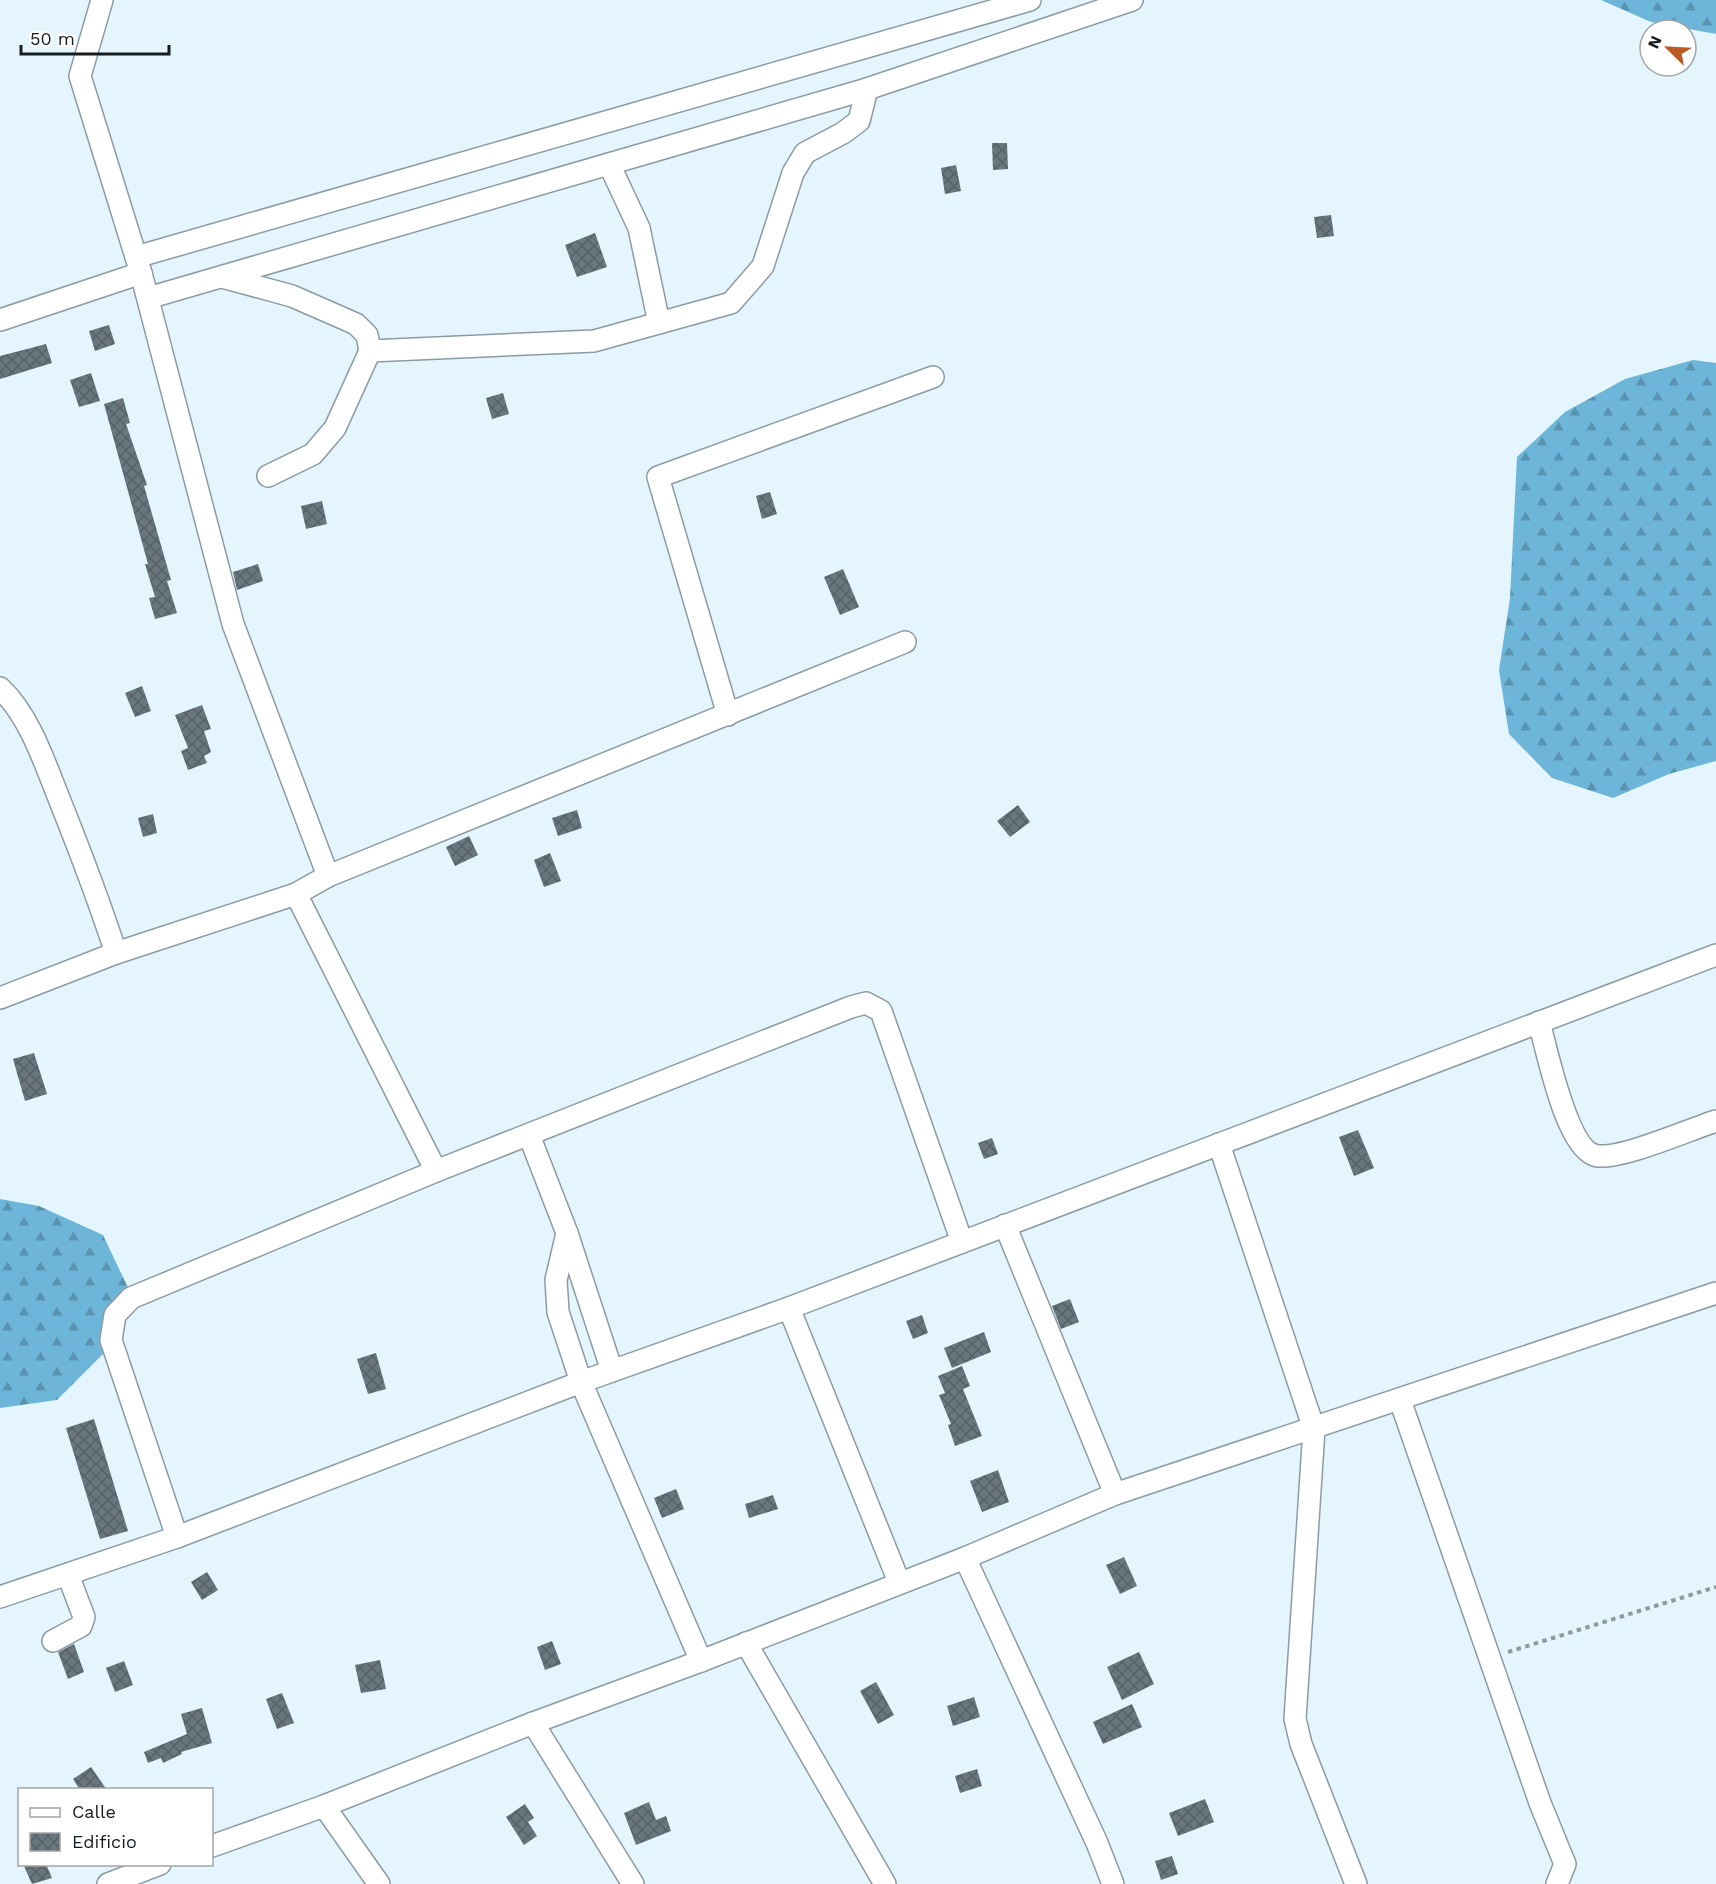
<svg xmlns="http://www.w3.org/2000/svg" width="1716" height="1884" font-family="'Work Sans',sans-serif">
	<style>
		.forest { fill: url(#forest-firs) }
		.building { fill: url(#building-cross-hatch) }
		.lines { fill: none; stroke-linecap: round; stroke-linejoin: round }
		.minor-casing { stroke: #8c9ba3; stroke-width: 24 }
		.path { stroke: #8e9aa0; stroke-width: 4; stroke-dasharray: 4.5 4.5; stroke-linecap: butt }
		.minor { stroke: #fff; stroke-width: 21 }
	</style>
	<defs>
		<pattern id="forest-firs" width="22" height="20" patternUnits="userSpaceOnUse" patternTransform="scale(1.5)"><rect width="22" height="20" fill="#6eb6d9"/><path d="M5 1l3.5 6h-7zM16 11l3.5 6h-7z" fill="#5993af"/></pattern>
		<pattern id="building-cross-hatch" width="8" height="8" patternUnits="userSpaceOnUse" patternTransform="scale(1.5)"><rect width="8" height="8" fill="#69767e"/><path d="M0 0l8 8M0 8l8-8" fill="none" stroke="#556067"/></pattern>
	</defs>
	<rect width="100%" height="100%" fill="#e5f5fd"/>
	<!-- forest -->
	<g class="forest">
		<polygon points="1601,0 1716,0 1716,34 1651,22"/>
		<polygon points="1693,360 1716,363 1716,761 1669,774 1613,798 1552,778 1509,734 1499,670 1510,598 1517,457 1565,412 1625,379"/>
		<polygon points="0,1199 39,1206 103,1235 132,1296 103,1354 57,1400 0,1408"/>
	</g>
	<!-- building -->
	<g class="building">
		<polygon points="992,143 1007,143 1008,169 993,170"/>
		<polygon points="956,165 961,191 945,194 941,168"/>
		<polygon points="1331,215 1334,236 1317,238 1314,217"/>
		<polygon points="595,233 607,267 577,277 565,245"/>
		<polygon points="109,325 115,344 95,351 89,331"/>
		<polygon points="46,344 52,363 0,379 0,356"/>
		<polygon points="91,373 100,401 79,407 70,380"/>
		<polygon points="503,393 509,414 492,419 486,398"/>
		<polygon points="123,398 130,423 126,424 147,485 144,486 171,580 167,581 177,613 155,619 149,598 155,597 145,564 148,564 104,404"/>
		<polygon points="770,492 777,514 762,519 756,496"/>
		<polygon points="322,501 327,524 306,529 301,506"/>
		<polygon points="258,564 263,581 237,590 233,572"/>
		<polygon points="843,569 859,607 840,615 824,577"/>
		<polygon points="142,686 151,711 135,717 125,693"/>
		<polygon points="202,705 211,729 204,731 211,752 204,756 207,763 188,770 181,751 188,748 175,715"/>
		<polygon points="1018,805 1030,822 1010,837 997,821"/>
		<polygon points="577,810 582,828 558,836 552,818"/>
		<polygon points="153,814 157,833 143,837 138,818"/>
		<polygon points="469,836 478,855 455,866 446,847"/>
		<polygon points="550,853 561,881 544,887 534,860"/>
		<polygon points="34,1053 47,1094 25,1101 13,1059"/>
		<polygon points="1358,1130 1374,1168 1354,1176 1339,1137"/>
		<polygon points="992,1138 998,1154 984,1159 978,1143"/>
		<polygon points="1070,1299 1079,1322 1061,1329 1052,1306"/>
		<polygon points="922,1315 928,1333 913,1339 906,1321"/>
		<polygon points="984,1332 991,1352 952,1368 944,1348"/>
		<polygon points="376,1353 386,1389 368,1394 357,1359"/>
		<polygon points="962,1366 970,1386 963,1389 982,1436 955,1446 948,1425 951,1424 939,1395 945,1393 938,1376"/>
		<polygon points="94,1419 128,1531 100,1539 66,1428"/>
		<polygon points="998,1470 1009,1502 982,1512 970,1481"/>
		<polygon points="676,1489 684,1509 662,1518 654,1498"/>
		<polygon points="773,1495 778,1509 749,1518 745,1504"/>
		<polygon points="1124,1557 1137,1586 1120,1594 1106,1565"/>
		<polygon points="207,1572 218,1590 202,1600 191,1582"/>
		<polygon points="552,1641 561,1664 545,1670 537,1647"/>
		<polygon points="74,1644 84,1672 68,1679 58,1652"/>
		<polygon points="1139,1652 1154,1684 1122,1700 1107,1667"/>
		<polygon points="380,1660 386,1689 361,1693 355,1665"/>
		<polygon points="124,1661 133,1685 115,1692 106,1668"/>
		<polygon points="876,1682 894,1715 878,1724 860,1691"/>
		<polygon points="282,1693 294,1723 277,1729 266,1699"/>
		<polygon points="974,1697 980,1717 953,1726 947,1706"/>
		<polygon points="1132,1704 1142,1727 1103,1744 1093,1722"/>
		<polygon points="202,1708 212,1743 181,1752 182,1754 163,1763 161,1758 148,1763 144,1752 187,1734 181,1714"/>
		<polygon points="91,1767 107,1790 80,1790 73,1779"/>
		<polygon points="977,1769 982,1786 960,1793 955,1776"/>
		<polygon points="1205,1799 1214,1822 1178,1836 1169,1813"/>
		<polygon points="649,1802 656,1820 666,1816 671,1831 636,1845 624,1813"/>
		<polygon points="525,1804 534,1818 528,1822 537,1836 524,1845 506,1817"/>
		<polygon points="1172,1856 1178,1874 1161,1880 1155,1861"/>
		<polygon points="23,1864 46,1864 52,1878 32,1884"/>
	</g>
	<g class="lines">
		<defs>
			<g id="minor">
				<polyline points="102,0 80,76 141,273 233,624 328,876"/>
				<polyline points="609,164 639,228 659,323"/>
				<polyline points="136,257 1030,0"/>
				<polyline points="222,277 292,296 356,324 367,335 370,351 335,428 313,454 268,476"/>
				<polyline points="148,298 867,89 1132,0"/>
				<polyline points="0,320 141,273"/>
				<polyline points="370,351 594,341 731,303 763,266 793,173 805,153 843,133 859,121 867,89"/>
				<path d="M0,688C30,716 45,764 60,801C80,851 99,901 116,953"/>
				<polyline points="728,715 658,477 933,377"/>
				<polyline points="296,894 436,1171"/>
				<polyline points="0,998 116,953 296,894 328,876 905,642"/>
				<path d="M1539,1022C1547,1050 1567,1153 1598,1156C1625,1158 1688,1130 1716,1121"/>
				<polyline points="529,1135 567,1233 612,1371"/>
				<polyline points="1219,1144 1314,1429 1295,1719 1301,1744 1356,1884"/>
				<polyline points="1005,1225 1115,1494"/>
				<polyline points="567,1233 556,1280 558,1312 581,1382 701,1661"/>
				<polyline points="789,1308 899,1582"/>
				<polyline points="1400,1400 1540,1803 1565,1864 1557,1884"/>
				<polyline points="177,1537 111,1340 115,1315 131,1298 436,1171 851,1007 866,1003 881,1011 962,1242"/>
				<polyline points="965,1558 1097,1843 1113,1884"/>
				<polyline points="0,1597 177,1537 581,1382 789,1308 1716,955"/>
				<polyline points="53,1641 81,1626 84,1617 68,1575"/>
				<polyline points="746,1643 885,1884"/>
				<polyline points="533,1723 633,1884"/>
				<polyline points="324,1806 379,1884"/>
				<polyline points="212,1846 324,1806 533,1723 701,1661 965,1558 1115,1494 1716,1293"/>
				<polyline points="108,1884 160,1864"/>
			</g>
		</defs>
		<!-- minor casing -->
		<use href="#minor" class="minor-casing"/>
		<!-- path -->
		<polyline class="path" points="1508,1652 1716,1587"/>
		<!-- minor -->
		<use href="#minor" class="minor"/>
	</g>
	<!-- legend -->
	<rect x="18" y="1788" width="195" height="78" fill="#ffffff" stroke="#a2a4a5" stroke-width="1.5"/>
	<rect x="30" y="1808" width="30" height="9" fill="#ffffff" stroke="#a2a4a5" stroke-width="1.5"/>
	<text x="72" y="1818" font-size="18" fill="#161c1f">Calle</text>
	<rect x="30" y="1833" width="30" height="18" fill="url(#building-cross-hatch)" stroke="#a2a4a5" stroke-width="1.5"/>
	<text x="72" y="1848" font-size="18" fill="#161c1f">Edificio</text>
	<!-- north arrow -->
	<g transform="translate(1668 48) rotate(294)"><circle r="28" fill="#ffffff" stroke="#a2a4a5" stroke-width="1.5"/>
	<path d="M0-4.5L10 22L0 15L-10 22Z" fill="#bd5922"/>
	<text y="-9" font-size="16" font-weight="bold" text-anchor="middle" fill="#161c1f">N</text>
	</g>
	<!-- scale -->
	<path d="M21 45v9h148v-9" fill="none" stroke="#161c1f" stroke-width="3"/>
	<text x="30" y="45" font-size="18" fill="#161c1f" stroke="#ffffff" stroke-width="4.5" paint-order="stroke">50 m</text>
</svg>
